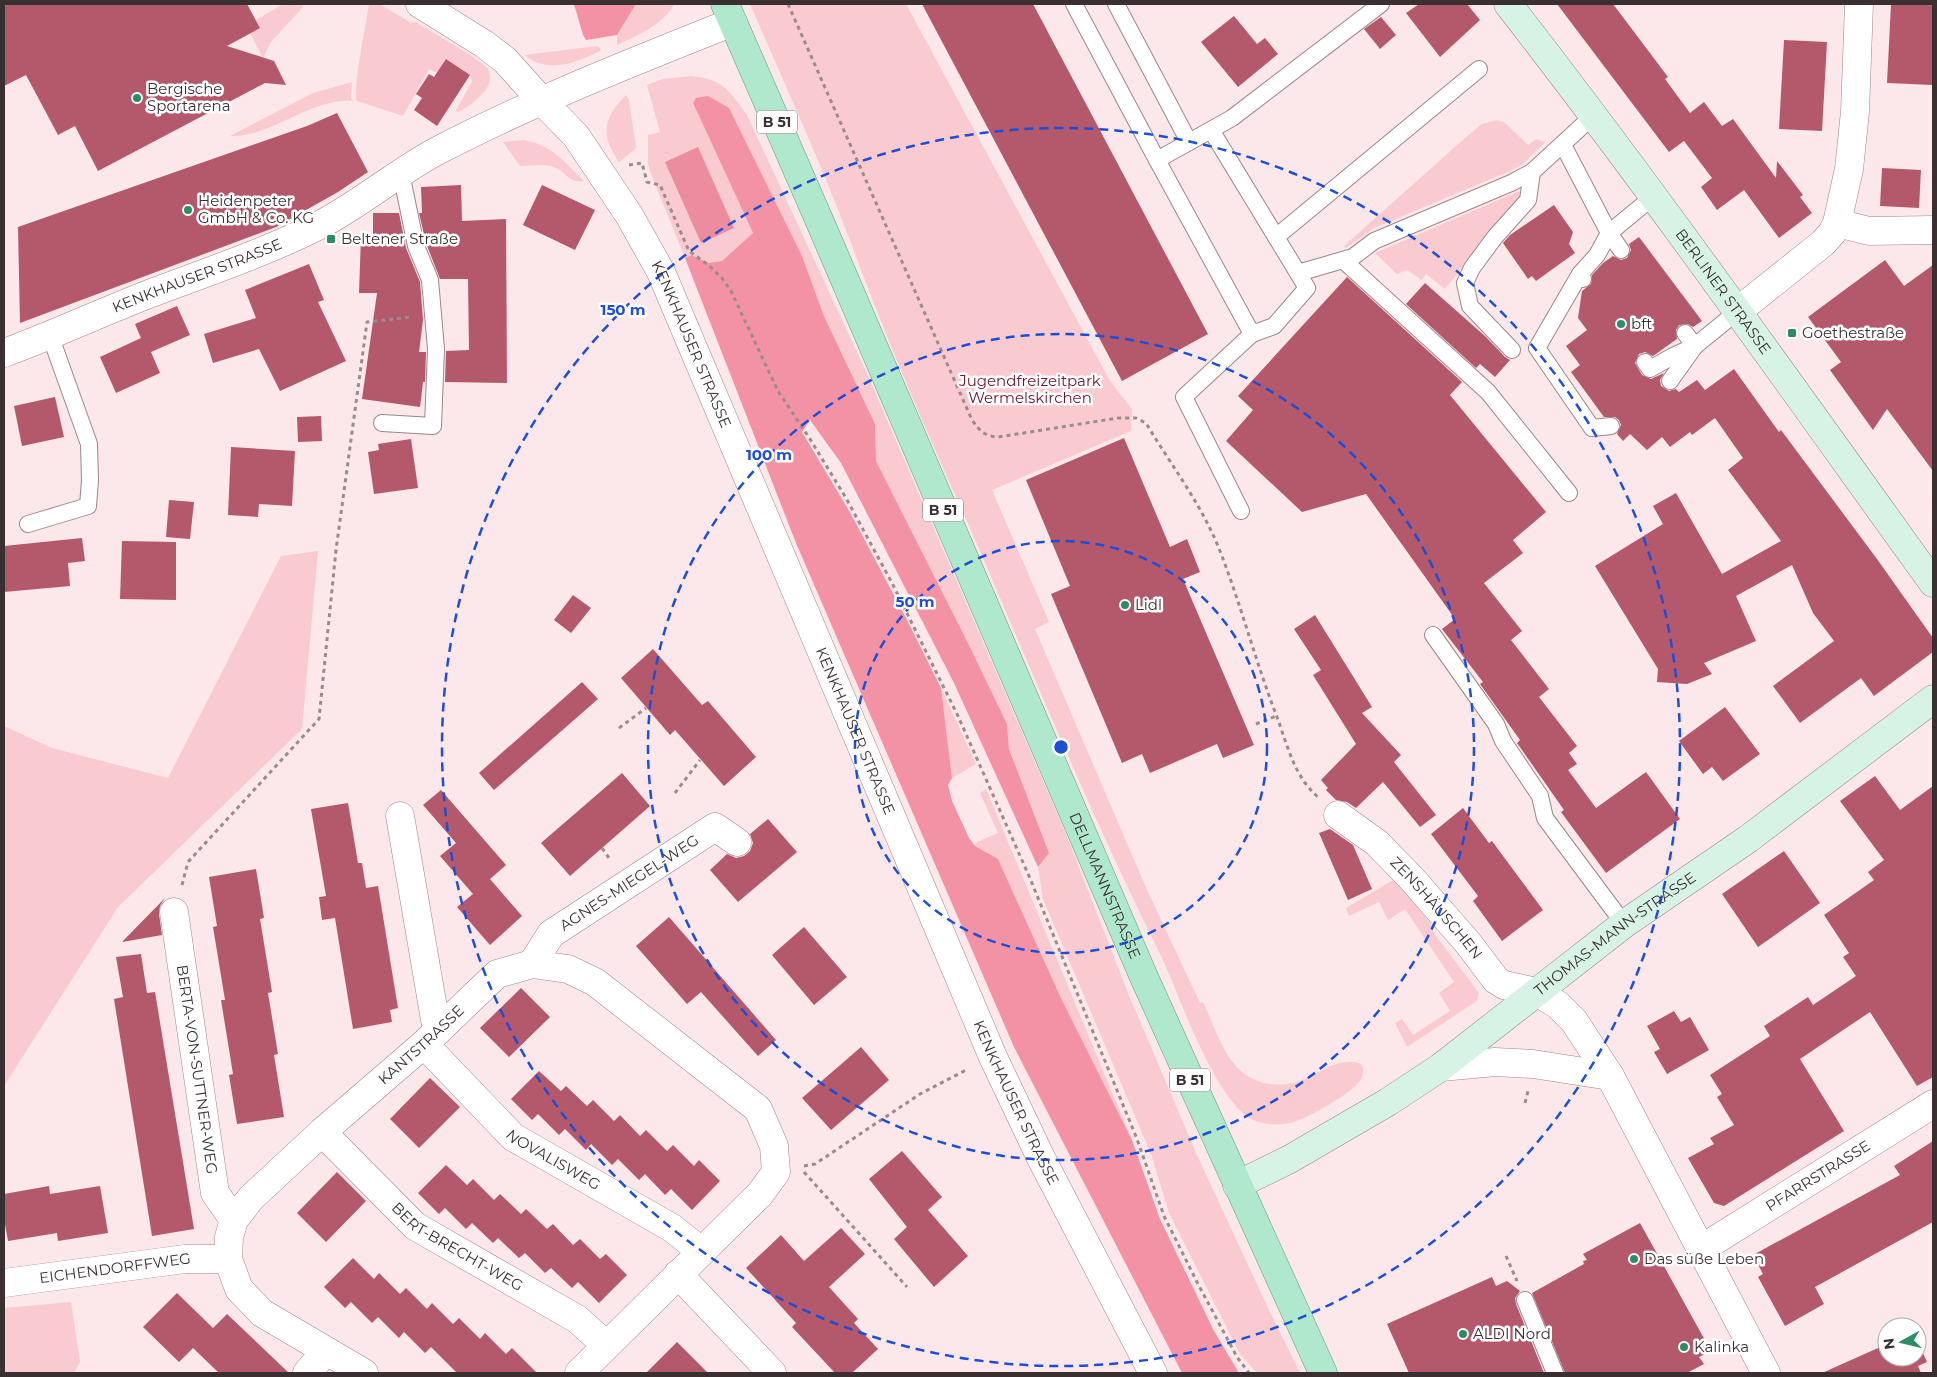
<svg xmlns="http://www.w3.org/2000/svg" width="1937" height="1377" font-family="Montserrat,sans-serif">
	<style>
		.green { fill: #facad1 }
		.forest { fill: #f492a5 }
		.water { fill: #ee8c9f }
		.building { fill: #b4586c }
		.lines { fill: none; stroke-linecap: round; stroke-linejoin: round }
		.service-casing { stroke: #9d8689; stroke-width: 18 }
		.minor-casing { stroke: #9d8689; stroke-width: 29 }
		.tertiary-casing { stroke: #9d8689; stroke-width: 29 }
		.secondary-casing { stroke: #9d8689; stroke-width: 29 }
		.primary-casing { stroke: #639d81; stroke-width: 29 }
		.path { stroke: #9a8b8d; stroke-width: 3; stroke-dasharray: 4 4; stroke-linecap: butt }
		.service { stroke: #fff; stroke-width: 16 }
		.minor { stroke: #fff; stroke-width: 28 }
		.tertiary { stroke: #fff; stroke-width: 28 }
		.secondary { stroke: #d7f3e6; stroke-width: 28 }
		.primary { stroke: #afe8cd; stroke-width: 28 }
		.ring { fill: none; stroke: #1d4ed8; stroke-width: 2.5; stroke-dasharray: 9 6 }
		.poi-dot { fill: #2d8c65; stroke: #fff; stroke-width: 2 }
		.labels { text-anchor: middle; stroke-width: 5; stroke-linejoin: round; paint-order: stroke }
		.shield { fill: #fff; stroke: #756e70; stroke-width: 1 }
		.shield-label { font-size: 14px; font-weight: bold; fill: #3a3032 }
		.poi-label { font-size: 15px; fill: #3a3032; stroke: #fff; text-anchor: start }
		.street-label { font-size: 15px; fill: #3a3032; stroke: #fff }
		.park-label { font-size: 15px; fill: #6b152f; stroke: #fff }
		.centre { fill: #1d4ed8; stroke: #fff; stroke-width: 2.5 }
		.ring-label { font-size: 15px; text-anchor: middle; font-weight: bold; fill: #1d4ed8; stroke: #fff; stroke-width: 5; stroke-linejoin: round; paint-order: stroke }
	</style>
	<rect width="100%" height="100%" fill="#fce7ea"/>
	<!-- green -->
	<g class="green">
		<polygon points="283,4 303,4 302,8 270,43 263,58 250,33 260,28 256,20"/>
		<path d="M369,4H380L411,23L416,22C429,31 481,59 488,69C493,78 489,88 482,94C476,101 466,109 457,112L456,110L472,82L470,75L446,59L437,73L429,69L403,116L357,101C352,92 367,19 369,4Z"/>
		<path d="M636,4H674C664,24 637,36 617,45V35Z"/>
		<path d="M750,4H906L1110,381L1132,409L1131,431L992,490L1049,622L1035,629L1147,890L1200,1003L1203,1002C1218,1034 1228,1078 1269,1084C1280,1085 1289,1085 1300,1081C1309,1077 1319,1072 1328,1067C1338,1063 1370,1054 1362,1077C1358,1091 1305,1120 1290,1123C1280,1125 1269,1125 1259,1122C1217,1111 1180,995 1161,956C1095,823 1038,687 980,551C947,476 913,402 883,326C867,287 853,247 837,207C810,139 779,71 750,4Z"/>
		<path d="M597,46L601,49L600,51C577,62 547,75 525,55Z"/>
		<path d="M691,76C723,79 730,91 747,115L869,378L923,503L1066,834L1128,993L1196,1153L1268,1308L1300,1373H1257L1240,1354L1169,1213L1151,1154L1043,899L1038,867L1049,853L1009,749L1007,724L970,647L876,461L875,424L824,316L802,256L693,103L753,233L722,261L710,263L691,255L685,258L651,174L648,164V135L660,132L647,85L663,79Z"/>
		<path d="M352,82L351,98L353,101C309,98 271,138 230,136L313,93Z"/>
		<path d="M626,95L629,100L636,148L619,162C600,135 603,118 626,95Z"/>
		<polygon points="1496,120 1504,122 1528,145 1536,139 1545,142 1523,164 1510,171 1374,228 1346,248 1344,246 1465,138 1482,124"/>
		<path d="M524,140C550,144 567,164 584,181C568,183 569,174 556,168C545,163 531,166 520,166L503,142Z"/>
		<polygon points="1519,191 1522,194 1445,289 1426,274 1422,280 1407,270 1397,274 1375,253"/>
		<polygon points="318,551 302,729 118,907 4,1086 4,726 52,748 168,778 281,556"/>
		<polygon points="941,688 976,764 952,778"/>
		<polygon points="986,789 1132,1140 1061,998 998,859 975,846 977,842 998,833 980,793"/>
		<polygon points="1395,879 1431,924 1433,932 1479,993 1477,1001 1407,1047 1395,1023 1402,1019 1413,1035 1450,1011 1439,993 1454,982 1405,909 1388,920 1379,902 1349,916 1346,908"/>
		<polygon points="71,1302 80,1362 74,1373 4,1373 4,1308"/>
	</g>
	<!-- forest -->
	<g class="forest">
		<polygon points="574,4 636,4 617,35 586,40 583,35"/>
		<polygon points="708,96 729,108 802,256 824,316 875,424 876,461 970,647 1007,724 1009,749 1049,853 1038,867 954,683 841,463 810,420 802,432 851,514 906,618 941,688 952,778 948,785 952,801 969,838 975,846 998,859 1061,998 1132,1140 1160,1219 1214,1331 1239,1373 1182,1373 1014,1047 796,543 685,258 691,255 709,263 722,261 753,233 693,103 696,98"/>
	</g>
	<!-- water -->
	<polygon class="water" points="698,147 734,228 701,243 665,162"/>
	<!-- building -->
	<g class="building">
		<polygon points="4,4 247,4 260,28 227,46 274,61 286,85 265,83 98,171 75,126 58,135 26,75 4,86"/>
		<polygon points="922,4 1033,4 1208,334 1122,381"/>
		<polygon points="1419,4 1467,4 1480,20 1440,57 1406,13"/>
		<polygon points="1557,4 1613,4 1668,77 1665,79 1690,113 1704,102 1722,126 1733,119 1776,178 1777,161 1803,195 1800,197 1812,213 1779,238 1744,190 1717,210 1701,187 1712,178 1684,141 1669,152"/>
		<polygon points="1891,4 1933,4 1933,85 1887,83"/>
		<polygon points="1234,16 1257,44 1265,38 1278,54 1238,87 1201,42"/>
		<polygon points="1381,17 1396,35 1380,49 1364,29"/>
		<polygon points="1784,40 1827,42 1822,131 1779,129"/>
		<polygon points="446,59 470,75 437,126 414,110 422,98 416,94 429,74 434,77"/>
		<polygon points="337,113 368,172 338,192 276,227 20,323 18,227 307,126"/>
		<polygon points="1882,168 1921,170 1919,208 1880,206"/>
		<polygon points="461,185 462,221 506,219 507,383 445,382 446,351 469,350 468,279 440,279 426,243 419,213 422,213 421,187"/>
		<polygon points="542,185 595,210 575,250 523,225"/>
		<polygon points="1554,205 1573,232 1569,244 1575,253 1536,281 1532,276 1528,279 1503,243 1510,235"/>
		<polygon points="373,213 399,213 406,248 420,282 423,320 419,352 426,352 425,382 423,382 420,407 362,399 377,293 359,293 361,236 373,236"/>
		<polygon points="1639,237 1702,321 1693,327 1688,324 1679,325 1676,330 1677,339 1653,356 1645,352 1639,354 1635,363 1642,375 1651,379 1664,373 1660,380 1661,386 1669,391 1676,389 1679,392 1697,380 1705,390 1734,369 1779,432 1781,430 1877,559 1933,638 1933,652 1874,696 1861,678 1800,723 1773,686 1834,641 1813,613 1792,565 1736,596 1756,641 1704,663 1712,674 1687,684 1657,682 1658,669 1595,566 1663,524 1653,506 1676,493 1722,574 1781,541 1728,470 1743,458 1715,418 1692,435 1690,432 1670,447 1662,437 1647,450 1630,434 1623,441 1617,434 1621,425 1619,420 1615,417 1604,417 1571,372 1580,365 1566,346 1587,330 1578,318 1582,291 1591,284 1592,275 1603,263 1613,256 1621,260 1627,258 1631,250 1629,244"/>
		<polygon points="1885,260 1904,286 1933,265 1933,471 1887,409 1873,430 1830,370 1841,362 1808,317"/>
		<polygon points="309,264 324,300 318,302 346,361 280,391 259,349 213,363 204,334 256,318 245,290"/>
		<polygon points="1347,277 1462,382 1450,395 1546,512 1513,540 1523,553 1484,583 1522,631 1511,640 1549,689 1539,697 1577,746 1569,753 1577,764 1568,770 1596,808 1646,772 1680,819 1606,873 1561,812 1564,810 1517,743 1520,740 1480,684 1483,682 1442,629 1455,619 1366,494 1302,512 1226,441 1253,410 1238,396"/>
		<polygon points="1425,283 1486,337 1505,357 1510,360 1495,377 1480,364 1476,368 1406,304"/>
		<polygon points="177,306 190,335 151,352 160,373 116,393 100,357 141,338 135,324"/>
		<polygon points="55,397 64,437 22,446 14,406"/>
		<polygon points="321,416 322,441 298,442 297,417"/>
		<polygon points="1124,438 1170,547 1187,539 1200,572 1183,579 1254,745 1223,758 1217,744 1150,773 1142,754 1122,763 1051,594 1070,586 1026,480"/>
		<polygon points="411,439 418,488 374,494 368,452 379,450 378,444"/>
		<polygon points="231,447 295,451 292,506 259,504 258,517 228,515"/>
		<polygon points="169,500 194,502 190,539 166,537"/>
		<polygon points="82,538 85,561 68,563 70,586 4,592 4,546"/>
		<polygon points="122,541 176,542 176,600 120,599"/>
		<polygon points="573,595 591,608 571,633 554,620"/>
		<polygon points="1315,615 1372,707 1362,713 1401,755 1394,762 1436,815 1420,827 1383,782 1356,808 1347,802 1336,800 1326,790 1328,788 1321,780 1356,744 1313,675 1321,670 1294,629"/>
		<polygon points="653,649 702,705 708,701 756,757 724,786 675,730 670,735 621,678"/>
		<polygon points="582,682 598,699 494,790 479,773"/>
		<polygon points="1725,707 1760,754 1723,781 1712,767 1703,774 1679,741"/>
		<polygon points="622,773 650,806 570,876 541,843"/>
		<polygon points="1875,776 1900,810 1933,786 1933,1077 1917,1086 1870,1012 1800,1059 1844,1131 1724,1206 1714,1203 1688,1158 1714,1144 1710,1138 1734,1125 1717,1097 1722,1094 1710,1075 1770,1036 1764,1026 1808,997 1813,1005 1856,976 1843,957 1849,953 1824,915 1874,880 1868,872 1884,860 1840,801"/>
		<polygon points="441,790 506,865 490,879 522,916 490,945 457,907 473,894 440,856 456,843 423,805"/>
		<polygon points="348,803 358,863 362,863 366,888 378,886 398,1008 390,1010 392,1022 353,1029 335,918 322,920 319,897 326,896 311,809"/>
		<polygon points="1463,808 1489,843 1492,841 1543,910 1502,941 1473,901 1478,896 1431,834"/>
		<polygon points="768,819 797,852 738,902 710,870 727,854 736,858 744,856 750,851 753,843 750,834"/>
		<polygon points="1330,829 1353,845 1372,889 1348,900 1319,833"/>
		<polygon points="1784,851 1820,903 1758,947 1722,894"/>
		<polygon points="256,869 264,918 260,919 272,992 268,993 278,1054 274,1055 284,1117 237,1124 229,1075 233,1074 221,1000 225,1000 213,927 217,926 209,877"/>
		<polygon points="165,898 160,906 159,914 162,935 122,942"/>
		<polygon points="669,917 776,1040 758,1056 701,992 687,1004 636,946"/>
		<polygon points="804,927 847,977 814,1005 772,955"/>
		<polygon points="141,954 147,993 155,992 194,1229 152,1236 114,999 123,997 116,957"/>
		<polygon points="521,988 550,1017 509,1057 480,1028"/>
		<polygon points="1674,1011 1681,1022 1690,1017 1709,1050 1667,1074 1654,1052 1660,1049 1647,1026"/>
		<polygon points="861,1047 889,1080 831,1130 802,1098"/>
		<polygon points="539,1071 561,1091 566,1086 587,1106 593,1100 614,1121 620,1115 640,1136 646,1130 667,1151 673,1145 694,1166 699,1160 720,1181 692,1210 671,1189 665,1195 645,1174 639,1180 618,1159 612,1165 591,1144 586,1150 565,1129 559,1135 538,1114 532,1120 511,1099"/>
		<polygon points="430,1078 460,1107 419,1148 390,1119"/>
		<polygon points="1933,1141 1933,1222 1815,1287 1824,1304 1785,1326 1758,1277 1763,1274 1753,1255 1900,1175 1894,1166"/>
		<polygon points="902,1151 942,1197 928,1210 968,1256 934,1287 894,1239 907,1227 869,1179"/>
		<polygon points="446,1165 467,1185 473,1179 494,1200 500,1194 521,1214 526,1209 547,1229 553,1224 573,1245 580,1239 600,1259 606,1254 627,1275 599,1303 578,1282 572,1288 551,1268 545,1273 525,1253 519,1258 498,1238 493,1243 472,1223 466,1229 445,1208 439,1214 418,1193"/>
		<polygon points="337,1172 366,1201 326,1242 297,1213"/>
		<polygon points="49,1186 50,1194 100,1186 108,1233 58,1241 57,1233 8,1241 4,1219 4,1194"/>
		<polygon points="1640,1223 1711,1351 1699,1357 1704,1364 1687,1373 1565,1373 1532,1293 1584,1264 1583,1261 1587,1260 1583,1254"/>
		<polygon points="841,1228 865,1254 829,1287 858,1319 854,1323 878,1349 852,1373 835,1373 792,1327 796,1323 746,1268 781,1235 804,1261"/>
		<polygon points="353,1258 374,1279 379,1273 400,1294 406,1288 427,1309 432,1303 453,1324 459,1318 480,1339 485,1333 506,1354 512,1348 537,1373 457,1373 431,1347 425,1353 404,1332 399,1338 378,1317 372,1323 351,1302 345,1308 324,1287"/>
		<polygon points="1492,1277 1496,1286 1507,1281 1520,1291 1515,1298 1516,1304 1544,1373 1409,1373 1387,1324"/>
		<polygon points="177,1293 213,1328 227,1314 289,1373 219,1373 193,1348 179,1362 143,1327"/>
		<polygon points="1917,1340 1927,1362 1918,1366 1921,1373 1822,1373 1887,1344 1887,1357 1917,1357"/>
		<polygon points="677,1342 708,1373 646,1373"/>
	</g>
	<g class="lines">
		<defs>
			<g id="service">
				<polyline points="1074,4 1157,160"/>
				<polyline points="1116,4 1189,142"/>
				<polyline points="1211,130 1307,288 1274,326 1252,334"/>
				<polyline points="1563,145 1609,233 1597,255 1580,274 1583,279"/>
				<polyline points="1276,237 1479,69"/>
				<polyline points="1621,250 1609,233 1654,196"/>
				<polyline points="1343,260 1488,392 1569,493"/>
				<polyline points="1298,273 1353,257 1374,241 1511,183 1532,172 1594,115"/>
				<polyline points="1580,274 1537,348 1592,428 1611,426"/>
				<polyline points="1685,333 1695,346 1738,311"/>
				<polyline points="1512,350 1470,306 1465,283 1472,268 1495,237 1528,200 1532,172"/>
				<polyline points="1645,362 1650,369 1673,356 1695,346"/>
				<polyline points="1670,381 1695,346"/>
				<polyline points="382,423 433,426 436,349 430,280 416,246 401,173"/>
				<polyline points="1241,511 1184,397 1252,334 1157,160 1232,118 1381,4"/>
				<polyline points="28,524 88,506 90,480 89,444 50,335"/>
				<polyline points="1433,635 1496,724 1503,741 1540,796 1545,818 1624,924"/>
				<polyline points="1525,1300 1555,1373"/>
			</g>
			<g id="minor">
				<polyline points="420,4 484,44 505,60 541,100"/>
				<polyline points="1837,223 1869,231 1933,230"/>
				<polyline points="1738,311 1823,243 1832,233 1837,223 1849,169 1855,112 1859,4"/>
				<path id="s1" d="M1338,815L1377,843L1412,879L1468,943L1496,980L1504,985L1537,992"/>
				<polyline points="400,816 437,1031"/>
				<path id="s2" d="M174,912L215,1193L234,1220"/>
				<path id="s3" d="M532,964L551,934L715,827L737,842"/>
				<path id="s4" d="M424,1044L513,1137L672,1228L701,1251"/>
				<path id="s5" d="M322,1132L415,1226L577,1319L606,1345"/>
				<path id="s6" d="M1701,1249L1933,1104"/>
				<polyline points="678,1274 772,1373"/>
				<path id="s7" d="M4,1283L185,1259H228"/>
				<polyline points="307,1373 326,1351"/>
				<path id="s8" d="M364,1373L262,1313L239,1289L228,1259L229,1237L234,1220L251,1198L322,1132L424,1044L497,974L532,964L568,969L595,982L758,1109L774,1146L776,1172L760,1194L579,1373"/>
			</g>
			<g id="tertiary">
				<path id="s9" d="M541,100L576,136L629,215L661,272L993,1057L1041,1158L1153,1373"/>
				<path id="s10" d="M4,353C53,335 100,313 149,294C204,273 261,254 314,228C357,207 394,174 437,151C533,101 633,62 733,22"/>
				<polyline points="1537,992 1558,1005 1574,1021 1610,1076 1766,1373"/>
				<polyline points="1441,1067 1495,1062 1533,1064 1610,1076"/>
			</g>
			<g id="secondary">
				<path id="s11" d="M1508,4C1655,193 1793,389 1933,583"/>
				<path id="s12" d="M1237,1185L1290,1159L1388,1102L1441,1067L1624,924L1748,839L1933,699"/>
			</g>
			<g id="primary">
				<path id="s13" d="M725,4L820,222L1143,975L1323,1373"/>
			</g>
		</defs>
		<!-- service casing -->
		<use href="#service" class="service-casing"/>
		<!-- minor casing -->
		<use href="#minor" class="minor-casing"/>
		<!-- tertiary casing -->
		<use href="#tertiary" class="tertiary-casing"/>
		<!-- secondary casing -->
		<use href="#secondary" class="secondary-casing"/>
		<!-- primary casing -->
		<use href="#primary" class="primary-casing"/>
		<!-- path -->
		<g class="path">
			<path d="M788,4L972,420C980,431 984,436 998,437L1118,418H1136L1146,423C1171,465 1202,505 1220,551C1241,605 1256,663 1277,717C1288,747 1294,776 1318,797"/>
			<polyline points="629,165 642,163 647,182 660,185 689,251 707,264 721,277 731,291 778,391 810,439 846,498 892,583 958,716 1029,876 1137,1139 1164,1216 1198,1284 1237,1357 1249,1373"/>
			<polyline points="1256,724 1276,716"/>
			<polyline points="619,728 646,708"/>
			<polyline points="675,793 700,760"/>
			<polyline points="602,848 611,861"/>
			<polyline points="182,885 188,862 319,719 336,550 367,322 411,317"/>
			<polyline points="1525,1103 1528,1091"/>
			<polyline points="804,1166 815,1164 920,1094 968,1069"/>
			<polyline points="804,1172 907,1287"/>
			<polyline points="1506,1256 1517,1281"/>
		</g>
		<!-- service -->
		<use href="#service" class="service"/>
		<!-- minor -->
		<use href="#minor" class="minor"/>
		<!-- tertiary -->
		<use href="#tertiary" class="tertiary"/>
		<!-- secondary -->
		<use href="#secondary" class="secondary"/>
		<!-- primary -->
		<use href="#primary" class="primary"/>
	</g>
	<!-- distance rings -->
	<g class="ring">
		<circle cx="1061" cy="747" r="206"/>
		<circle cx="1061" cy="747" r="413"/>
		<circle cx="1061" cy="747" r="619"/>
	</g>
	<!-- markers -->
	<g class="poi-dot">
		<circle cx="137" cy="98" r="5"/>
		<circle cx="188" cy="210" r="5"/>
		<rect x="326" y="234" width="10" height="10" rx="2.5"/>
		<circle cx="1621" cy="324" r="5"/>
		<rect x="1787" y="328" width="10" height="10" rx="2.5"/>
		<circle cx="1125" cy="605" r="5"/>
		<circle cx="1634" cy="1259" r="5"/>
		<circle cx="1463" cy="1334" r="5"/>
		<circle cx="1684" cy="1347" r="5"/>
	</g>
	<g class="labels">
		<!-- shield labels -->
		<g class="shield">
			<rect x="757" y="110.5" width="40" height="23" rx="4"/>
			<rect x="923" y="498.5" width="40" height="23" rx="4"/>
			<rect x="1170" y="1068.5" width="40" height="23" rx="4"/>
		</g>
		<g class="shield-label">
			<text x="777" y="127">B 51</text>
			<text x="943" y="515">B 51</text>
			<text x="1190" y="1085">B 51</text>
		</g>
		<!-- poi labels -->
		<g class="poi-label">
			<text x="147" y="94">Bergische<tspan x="147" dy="17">Sportarena</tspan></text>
			<text x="198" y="206">Heidenpeter<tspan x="198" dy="17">GmbH &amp; Co. KG</tspan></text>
			<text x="341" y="244">Beltener Straße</text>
			<text x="1631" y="329">bft</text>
			<text x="1802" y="338">Goethestraße</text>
			<text x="1135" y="610">Lidl</text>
			<text x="1644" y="1264">Das süße Leben</text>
			<text x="1473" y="1339">ALDI Nord</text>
			<text x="1694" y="1352">Kalinka</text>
		</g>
		<!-- street labels -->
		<g class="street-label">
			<text dy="5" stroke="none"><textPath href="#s10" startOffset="208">KENKHAUSER STRASSE</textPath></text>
			<text dy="5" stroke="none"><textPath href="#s11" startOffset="359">BERLINER STRASSE</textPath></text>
			<text dy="5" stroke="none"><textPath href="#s9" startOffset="289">KENKHAUSER STRASSE</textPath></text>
			<text dy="5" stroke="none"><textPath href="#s9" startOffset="709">KENKHAUSER STRASSE</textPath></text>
			<text dy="5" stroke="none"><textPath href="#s3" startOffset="129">AGNES-MIEGEL-WEG</textPath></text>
			<text dy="5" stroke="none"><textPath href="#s13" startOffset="960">DELLMANNSTRASSE</textPath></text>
			<text dy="5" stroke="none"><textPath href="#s1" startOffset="136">ZENSHÄUSCHEN</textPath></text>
			<text dy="5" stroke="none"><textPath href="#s12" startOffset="455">THOMAS-MANN-STRASSE</textPath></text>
			<text dy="5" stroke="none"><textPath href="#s8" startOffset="480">KANTSTRASSE</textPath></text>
			<text dy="5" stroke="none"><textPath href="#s2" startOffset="159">BERTA-VON-SUTTNER-WEG</textPath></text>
			<text dy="5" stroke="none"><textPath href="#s9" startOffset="1114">KENKHAUSER STRASSE</textPath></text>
			<text dy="5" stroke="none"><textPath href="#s4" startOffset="175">NOVALISWEG</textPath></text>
			<text dy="5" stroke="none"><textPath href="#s6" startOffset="138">PFARRSTRASSE</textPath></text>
			<text dy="5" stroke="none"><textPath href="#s5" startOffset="179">BERT-BRECHT-WEG</textPath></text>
			<text dy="5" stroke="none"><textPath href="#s7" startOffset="112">EICHENDORFFWEG</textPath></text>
		</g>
		<!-- park labels -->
		<g class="park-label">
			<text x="1030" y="386">Jugendfreizeitpark<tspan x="1030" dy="17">Wermelskirchen</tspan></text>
		</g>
	</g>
	<circle cx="1061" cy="747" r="8" class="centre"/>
	<g class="ring-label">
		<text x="623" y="315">150 m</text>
		<text x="769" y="460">100 m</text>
		<text x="915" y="607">50 m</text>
	</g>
	<!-- border -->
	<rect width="1937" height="1377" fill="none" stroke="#3a3032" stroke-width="10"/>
	<!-- north arrow -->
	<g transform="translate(1902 1342) rotate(262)"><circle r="24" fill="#ffffff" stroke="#b0acad"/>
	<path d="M0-4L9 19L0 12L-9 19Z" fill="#2d8c65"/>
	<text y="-8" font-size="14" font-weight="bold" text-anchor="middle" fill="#3a3032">N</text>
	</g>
</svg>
